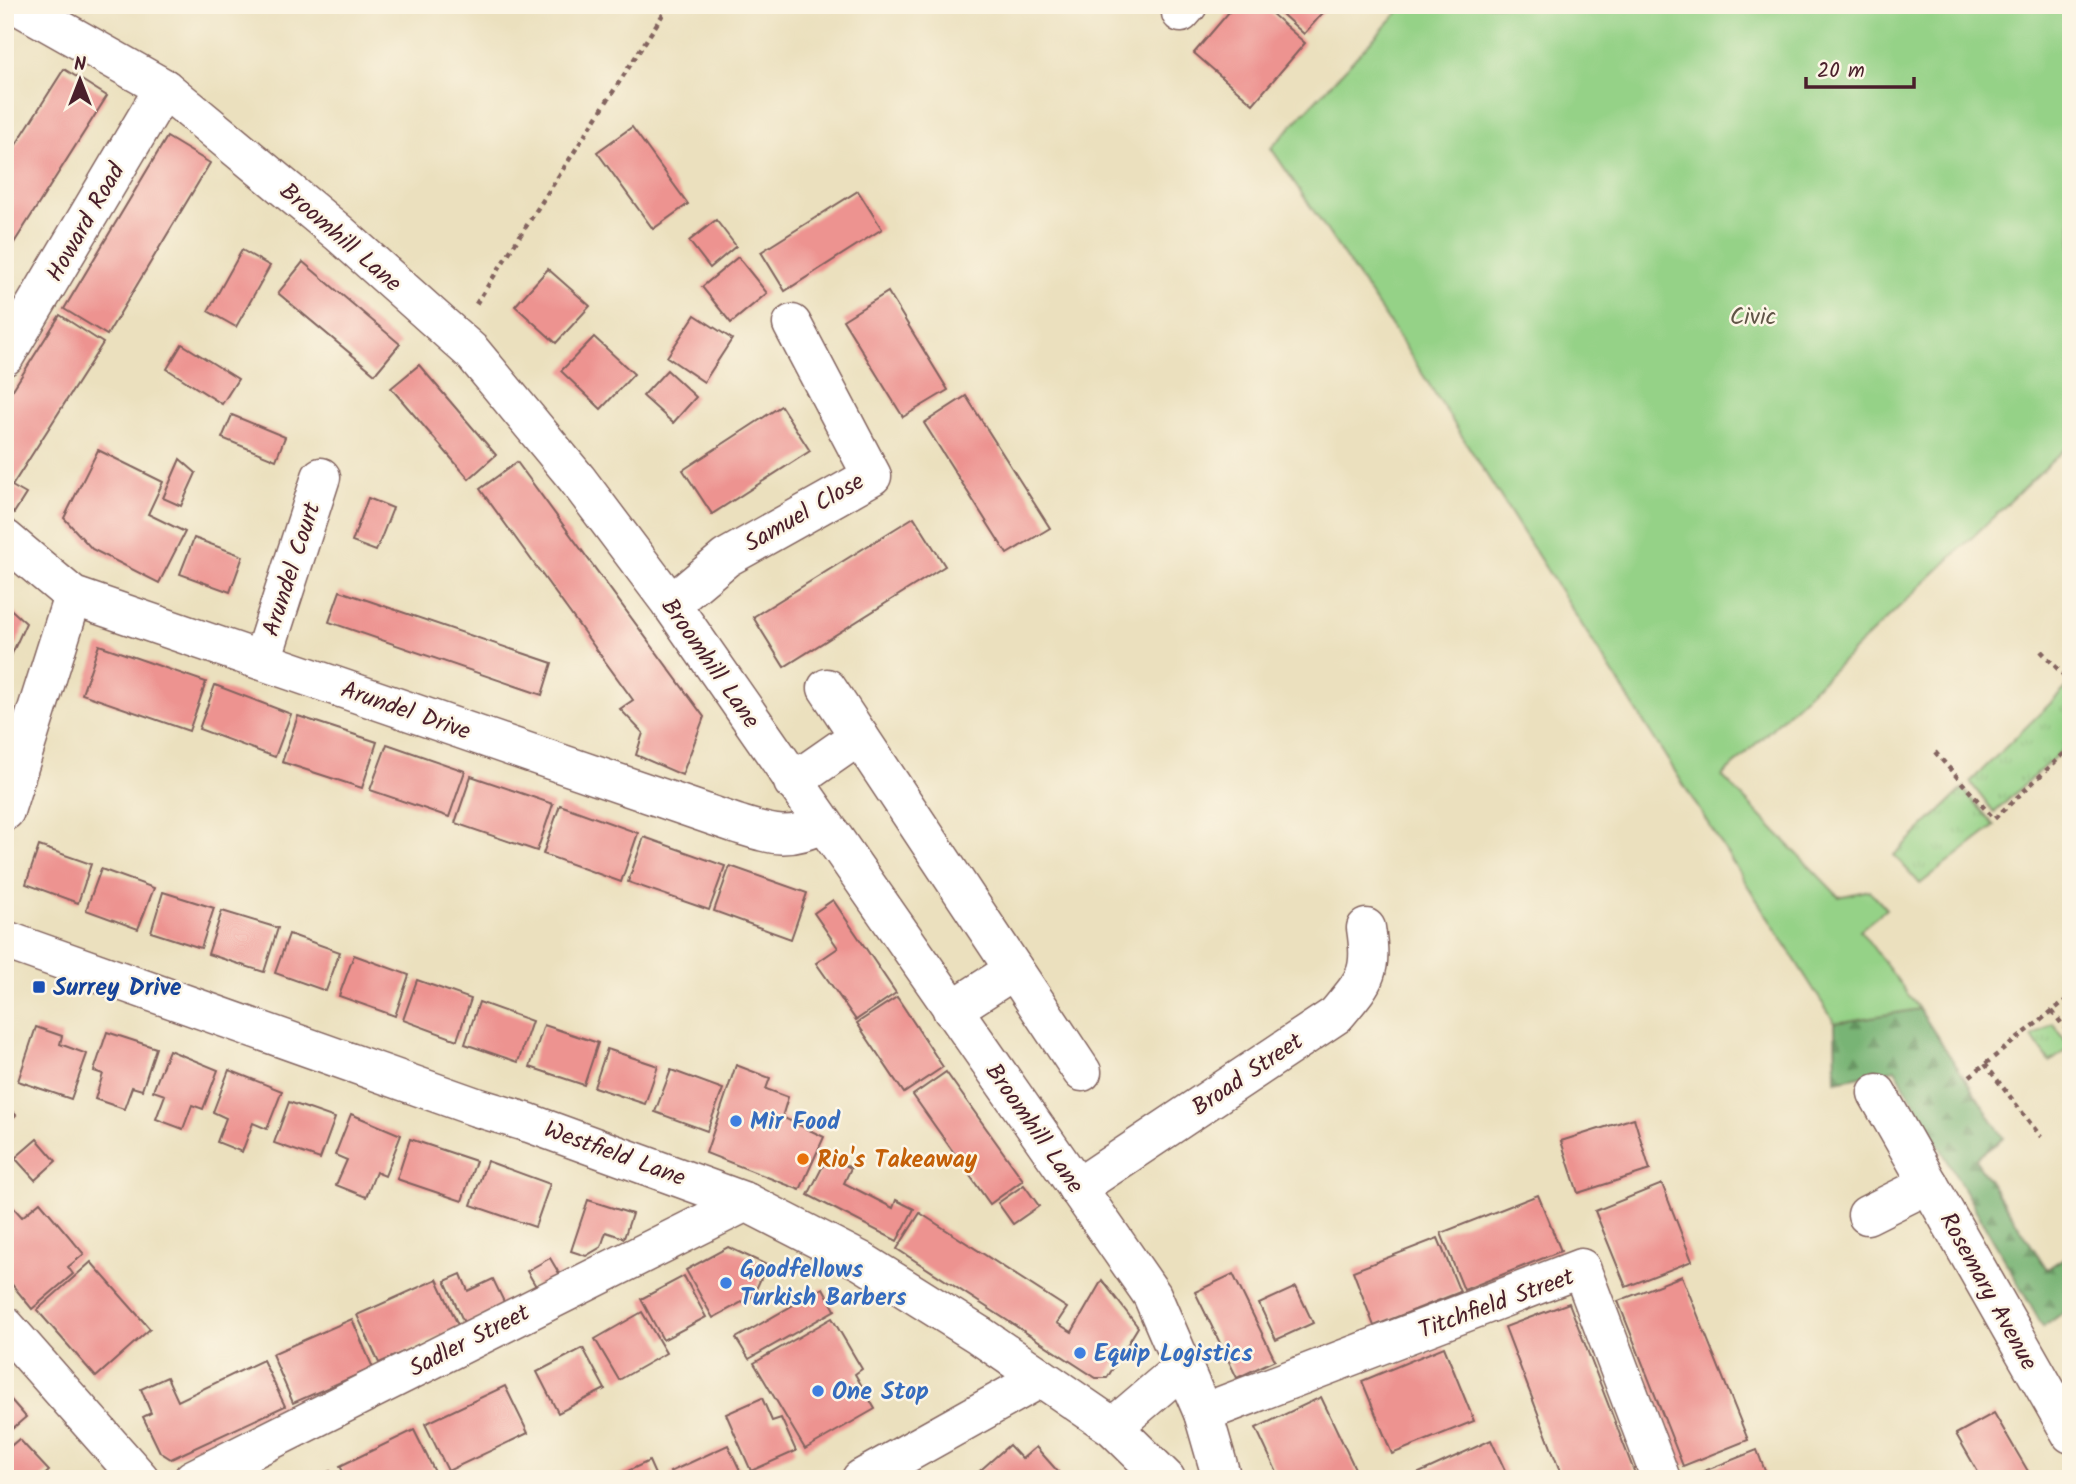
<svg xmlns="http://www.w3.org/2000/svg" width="2076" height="1484" font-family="Kalam,sans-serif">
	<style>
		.grass { fill: url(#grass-tufts); stroke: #707859; stroke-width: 2 }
		.forest { fill: url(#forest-firs); stroke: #616a50; stroke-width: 2 }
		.park { fill: #95d287; stroke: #707859; stroke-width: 2 }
		.building { fill: #ed9390 }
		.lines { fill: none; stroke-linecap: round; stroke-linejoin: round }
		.minor-casing { stroke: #82635e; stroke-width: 41 }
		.path { stroke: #82635e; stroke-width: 4.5; stroke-dasharray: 5 5; stroke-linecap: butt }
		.minor { stroke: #fff; stroke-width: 38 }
		.transit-dot { fill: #1a4fb4; stroke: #fcf5e5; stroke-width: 2.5 }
		.shop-dot { fill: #3f7fe0; stroke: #fcf5e5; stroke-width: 2.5 }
		.food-dot { fill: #e8710a; stroke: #fcf5e5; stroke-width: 2.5 }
		.labels { text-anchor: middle; stroke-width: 5; stroke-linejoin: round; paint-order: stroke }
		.street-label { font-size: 24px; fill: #4a1f2b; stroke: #fcf5e5 }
		.park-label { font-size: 24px; fill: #605547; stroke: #fcf5e5 }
		.transit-label { font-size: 24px; font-weight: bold; fill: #164399; stroke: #fcf5e5; text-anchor: start }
		.shop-label { font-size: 24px; font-weight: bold; fill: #366cbe; stroke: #fcf5e5; text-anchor: start }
		.food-label { font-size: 24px; font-weight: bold; fill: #c56008; stroke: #fcf5e5; text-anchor: start }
	</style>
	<defs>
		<pattern id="grass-tufts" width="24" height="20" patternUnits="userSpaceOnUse" patternTransform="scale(1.75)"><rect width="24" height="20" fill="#95d287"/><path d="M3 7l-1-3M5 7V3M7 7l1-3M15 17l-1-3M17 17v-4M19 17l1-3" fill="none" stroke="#82b475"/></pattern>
		<pattern id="forest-firs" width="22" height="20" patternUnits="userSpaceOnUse" patternTransform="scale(1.75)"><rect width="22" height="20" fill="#78b474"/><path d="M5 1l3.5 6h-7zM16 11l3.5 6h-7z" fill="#64925f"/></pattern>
	</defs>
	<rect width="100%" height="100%" fill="#fcf5e5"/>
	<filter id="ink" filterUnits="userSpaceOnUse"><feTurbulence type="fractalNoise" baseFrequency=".0143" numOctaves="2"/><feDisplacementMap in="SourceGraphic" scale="14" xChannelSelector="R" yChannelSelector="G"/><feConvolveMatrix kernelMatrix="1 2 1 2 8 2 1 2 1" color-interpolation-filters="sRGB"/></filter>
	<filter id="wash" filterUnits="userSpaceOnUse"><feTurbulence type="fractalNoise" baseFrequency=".00686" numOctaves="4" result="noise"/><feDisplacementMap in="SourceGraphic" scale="28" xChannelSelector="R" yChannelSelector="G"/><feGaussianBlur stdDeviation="1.57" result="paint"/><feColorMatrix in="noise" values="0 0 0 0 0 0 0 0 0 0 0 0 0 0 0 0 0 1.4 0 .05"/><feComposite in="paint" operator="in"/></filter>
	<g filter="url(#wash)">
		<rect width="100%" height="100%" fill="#ebe0be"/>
		<!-- grass -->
		<g class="grass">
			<polygon points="2068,686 2071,742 1994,813 1970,782"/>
			<polygon points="1963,789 1995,826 1920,884 1894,855"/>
			<polygon points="2053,1023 2070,1047 2050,1062 2032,1037"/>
		</g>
		<!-- forest -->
		<polygon class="forest" points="1919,1009 2004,1138 1975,1159 2047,1269 2071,1253 2071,1307 2043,1327 1895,1069 1836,1081 1835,1023"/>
		<!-- park -->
		<polygon class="park" points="1405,5 2071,5 2071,443 1722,776 1839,897 1869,890 1886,909 1860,930 1919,1009 1835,1023 1397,334 1271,148"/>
		<g id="blocks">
			<!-- building -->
			<g class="building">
				<polygon points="1235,5 1262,5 1305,43 1253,104 1194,53"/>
				<polygon points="1272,5 1330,5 1304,34"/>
				<polygon points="64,69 107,96 5,257 5,162"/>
				<polygon points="632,127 688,204 653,229 597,152"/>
				<polygon points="167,137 210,163 107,335 64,309"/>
				<polygon points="858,191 882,229 785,291 761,252"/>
				<polygon points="716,220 736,246 710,268 689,241"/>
				<polygon points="242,250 270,266 236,327 208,311"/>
				<polygon points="738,257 767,293 731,323 702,287"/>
				<polygon points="303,262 400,344 375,374 278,293"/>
				<polygon points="548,269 590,306 556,343 515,306"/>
				<polygon points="888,292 948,390 903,417 843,320"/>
				<polygon points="60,315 103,343 12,486 26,494 14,513 5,506 5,402"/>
				<polygon points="695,315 732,339 704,382 667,357"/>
				<polygon points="594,337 634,374 601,409 561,371"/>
				<polygon points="182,344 238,379 222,404 167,369"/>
				<polygon points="419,365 496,455 469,479 391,388"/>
				<polygon points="667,370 696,397 673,423 643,396"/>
				<polygon points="966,396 1050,528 1007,554 924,423"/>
				<polygon points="781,406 810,451 712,514 683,470"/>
				<polygon points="232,415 285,437 276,460 222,438"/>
				<polygon points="98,450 163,482 148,514 185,532 159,583 92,549 64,518"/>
				<polygon points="180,459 196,473 181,506 163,498"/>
				<polygon points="517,462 704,717 682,775 636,755 643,733 620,709 633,700 480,489"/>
				<polygon points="368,498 393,508 376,551 352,542"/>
				<polygon points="914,517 945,566 784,667 753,617"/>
				<polygon points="194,538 243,556 230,592 180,574"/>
				<polygon points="340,591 552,663 542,695 329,622"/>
				<polygon points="5,604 26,623 5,669"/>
				<polygon points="99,645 206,682 189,731 82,694"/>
				<polygon points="215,685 291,714 275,757 199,729"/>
				<polygon points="298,716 377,742 362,788 282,762"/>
				<polygon points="387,744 465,771 449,817 370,790"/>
				<polygon points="471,776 553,804 537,851 455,823"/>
				<polygon points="560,805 638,833 621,882 543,854"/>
				<polygon points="644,837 725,866 709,910 628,882"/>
				<polygon points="39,846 91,864 78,903 26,884"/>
				<polygon points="730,866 807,893 791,939 714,911"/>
				<polygon points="101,869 154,888 138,929 86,910"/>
				<polygon points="163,892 214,908 201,948 151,932"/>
				<polygon points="833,900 896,993 856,1020 816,963 838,948 814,913"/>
				<polygon points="222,911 278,928 264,972 208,954"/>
				<polygon points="289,934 340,952 326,991 275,973"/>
				<polygon points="354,955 409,975 395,1016 339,996"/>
				<polygon points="417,980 471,999 457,1040 403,1020"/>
				<polygon points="897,997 943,1067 904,1093 857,1023"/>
				<polygon points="479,1002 532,1021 518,1062 465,1044"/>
				<polygon points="544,1025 598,1043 584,1085 530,1067"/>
				<polygon points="36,1027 62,1036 60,1044 87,1054 71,1099 18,1081"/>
				<polygon points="107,1032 156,1048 142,1090 132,1087 124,1109 95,1099 103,1074 94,1071"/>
				<polygon points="607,1049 658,1066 645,1104 594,1087"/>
				<polygon points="169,1050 218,1070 203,1109 192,1105 183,1129 156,1119 165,1095 153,1091"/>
				<polygon points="736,1065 770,1078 766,1089 788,1097 782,1117 824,1137 800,1190 706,1153"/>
				<polygon points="229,1070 282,1091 267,1129 253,1123 242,1152 217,1142 226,1118 213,1112"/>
				<polygon points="671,1070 723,1089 707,1131 655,1112"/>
				<polygon points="946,1072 1023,1180 990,1204 913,1095"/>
				<polygon points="289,1102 335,1118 320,1159 274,1143"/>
				<polygon points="5,1104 16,1115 5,1126"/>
				<polygon points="351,1114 401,1135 385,1176 376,1172 366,1197 336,1185 347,1160 335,1155"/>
				<polygon points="1634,1118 1650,1170 1578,1193 1561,1141"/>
				<polygon points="37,1139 56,1161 35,1180 15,1158"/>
				<polygon points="410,1139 476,1161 462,1201 397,1179"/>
				<polygon points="828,1156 851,1168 844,1183 893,1208 896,1200 914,1209 897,1241 808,1195"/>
				<polygon points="487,1161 550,1184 535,1227 471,1205"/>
				<polygon points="1662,1184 1692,1261 1626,1287 1595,1211"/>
				<polygon points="1024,1185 1039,1206 1013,1224 998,1203"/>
				<polygon points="1538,1195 1561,1251 1464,1290 1441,1233"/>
				<polygon points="588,1200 632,1214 624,1238 606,1232 601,1247 586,1256 571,1251"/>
				<polygon points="40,1202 84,1254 68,1267 73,1274 32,1309 5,1276 5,1215 14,1208 22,1217"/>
				<polygon points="920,1213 1067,1308 1057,1323 1072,1332 1102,1280 1138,1327 1107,1378 1096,1378 897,1249"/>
				<polygon points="1438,1238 1460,1292 1374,1326 1353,1271"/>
				<polygon points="728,1247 767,1265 753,1296 713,1318 686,1270"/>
				<polygon points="550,1258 560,1275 537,1288 527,1271"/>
				<polygon points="91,1262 150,1329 96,1377 37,1310"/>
				<polygon points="461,1274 468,1291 493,1279 506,1306 465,1325 445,1281"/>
				<polygon points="1233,1274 1275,1360 1237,1378 1195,1292"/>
				<polygon points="684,1276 706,1317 663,1340 641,1299"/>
				<polygon points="1682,1276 1748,1440 1683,1466 1618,1301"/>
				<polygon points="437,1279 459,1327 379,1363 357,1315"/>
				<polygon points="1296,1287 1313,1323 1276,1340 1259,1304"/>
				<polygon points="823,1288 835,1310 749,1359 736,1338"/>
				<polygon points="1569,1303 1637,1479 1563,1479 1505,1327"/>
				<polygon points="642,1312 666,1353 619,1380 595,1339"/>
				<polygon points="832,1318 862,1369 855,1374 875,1409 805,1449 754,1363"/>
				<polygon points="352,1319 373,1368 293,1403 272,1354"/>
				<polygon points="1444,1347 1474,1421 1392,1454 1362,1381"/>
				<polygon points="583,1348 605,1389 558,1413 537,1372"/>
				<polygon points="263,1360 285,1406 171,1459 160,1452 143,1417 151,1413 141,1389 167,1377 178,1401"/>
				<polygon points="505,1386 528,1433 448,1471 425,1424"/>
				<polygon points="5,1393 26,1417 5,1435"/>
				<polygon points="1321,1397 1360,1479 1280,1479 1256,1428"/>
				<polygon points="762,1398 772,1421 781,1418 796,1451 751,1471 726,1414"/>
				<polygon points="1994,1413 2032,1478 2030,1479 1982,1479 1956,1434"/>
				<polygon points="414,1430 438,1478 347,1479 340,1466"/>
				<polygon points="19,1439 49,1471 40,1479 5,1479 5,1451"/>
				<polygon points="1491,1440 1509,1479 1406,1479"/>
				<polygon points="728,1445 744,1479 674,1479 670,1472"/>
				<polygon points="1009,1445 1022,1459 1036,1447 1060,1474 1055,1479 977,1479 974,1476"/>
				<polygon points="1757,1450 1768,1479 1690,1479 1689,1477"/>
				<polygon points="649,1461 657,1479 611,1479"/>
				<polygon points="330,1471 333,1479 311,1479"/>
			</g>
		</g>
	</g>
	<g filter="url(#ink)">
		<use href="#blocks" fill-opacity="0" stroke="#82635e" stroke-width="2"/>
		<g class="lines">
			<defs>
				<g id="minor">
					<polyline points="17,5 164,88 339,233 472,352 577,479 671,604 1152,1295 1203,1413 1222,1479"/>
					<polyline points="1181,13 1188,5"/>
					<polyline points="5,356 164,88"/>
					<path d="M5,539L73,596L737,824C773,835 787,841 822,824"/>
					<polyline points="671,604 726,558 872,476 792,324"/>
					<polyline points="262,660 321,477"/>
					<polyline points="827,688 1082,1072"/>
					<polyline points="793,782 859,736"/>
					<polyline points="5,811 73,596"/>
					<polyline points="5,940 476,1107 529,1123 746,1202 861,1261 979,1335 1113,1427 1166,1479"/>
					<polyline points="952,1010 1014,970"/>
					<polyline points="1877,1093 2071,1434"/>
					<path d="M1077,1188L1336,1015C1365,980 1373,974 1366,928"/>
					<polyline points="1867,1215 1929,1184"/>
					<polyline points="5,1326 140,1479"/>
					<polyline points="1203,1413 1581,1268 1661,1479"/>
					<polyline points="1113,1427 1183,1367"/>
					<polyline points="193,1479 746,1202"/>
					<polyline points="861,1479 1041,1378"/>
				</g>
			</defs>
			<!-- minor casing -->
			<use href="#minor" class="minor-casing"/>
			<!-- path -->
			<g class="path">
				<polyline points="476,304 669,5"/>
				<polyline points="2041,651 2071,683"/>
				<polyline points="1935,752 1994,819 2071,747"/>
				<polyline points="2052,1011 2071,1036"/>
				<polyline points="1985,1064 2041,1137"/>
				<polyline points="1970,1076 2071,996"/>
			</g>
			<!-- minor -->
			<use href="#minor" class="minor"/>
		</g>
	</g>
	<!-- markers -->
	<rect class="transit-dot" x="32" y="980" width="14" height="14" rx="3.5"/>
	<g class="shop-dot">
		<circle cx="736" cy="1121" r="7"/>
		<circle cx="726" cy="1283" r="7"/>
		<circle cx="1080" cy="1353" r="7"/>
		<circle cx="818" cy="1391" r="7"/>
	</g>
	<circle class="food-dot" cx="803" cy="1159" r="7"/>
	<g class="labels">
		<!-- street labels -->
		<g class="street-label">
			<text transform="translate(85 222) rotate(-60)" y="8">Howard Road</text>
			<text transform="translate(341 237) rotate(41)" y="8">Broomhill Lane</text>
			<text transform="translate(804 512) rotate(-30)" y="8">Samuel Close</text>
			<text transform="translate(291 569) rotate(-72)" y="8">Arundel Court</text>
			<text transform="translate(711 663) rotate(55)" y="8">Broomhill Lane</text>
			<text transform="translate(406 710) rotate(19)" y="8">Arundel Drive</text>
			<text transform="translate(1247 1074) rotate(-34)" y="8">Broad Street</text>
			<text transform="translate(1035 1128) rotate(55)" y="8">Broomhill Lane</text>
			<text transform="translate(615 1153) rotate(20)" y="8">Westfield Lane</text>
			<text transform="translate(1989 1291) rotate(61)" y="8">Rosemary Avenue</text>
			<text transform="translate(1496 1303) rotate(-20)" y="8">Titchfield Street</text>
			<text transform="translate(469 1340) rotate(-27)" y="8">Sadler Street</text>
		</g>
		<!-- park labels -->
		<g class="park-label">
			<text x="1753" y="324">Civic</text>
		</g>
		<!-- transit labels -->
		<g class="transit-label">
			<text x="53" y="995">Surrey Drive</text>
		</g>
		<!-- shop labels -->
		<g class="shop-label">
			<text x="750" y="1129">Mir Food</text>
			<text x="740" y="1277">Goodfellows<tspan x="740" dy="28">Turkish Barbers</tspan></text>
			<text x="1094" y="1361">Equip Logistics</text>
			<text x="832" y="1399">One Stop</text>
		</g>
		<!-- food labels -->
		<g class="food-label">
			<text x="817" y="1167">Rio's Takeaway</text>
		</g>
	</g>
	<!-- margin -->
	<rect width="2076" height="1484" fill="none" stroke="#fcf5e5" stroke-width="28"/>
	<!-- north arrow -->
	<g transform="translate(80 80)" stroke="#fcf5e5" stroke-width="5" paint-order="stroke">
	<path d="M0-5L12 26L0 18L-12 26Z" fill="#4a1f2b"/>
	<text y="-10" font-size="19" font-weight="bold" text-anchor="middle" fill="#4a1f2b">N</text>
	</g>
	<!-- scale -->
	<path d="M1806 77v10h108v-10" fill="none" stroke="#4a1f2b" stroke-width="3.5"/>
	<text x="1817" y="77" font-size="21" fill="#4a1f2b" stroke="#fcf5e5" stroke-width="5" paint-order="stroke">20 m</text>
</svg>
